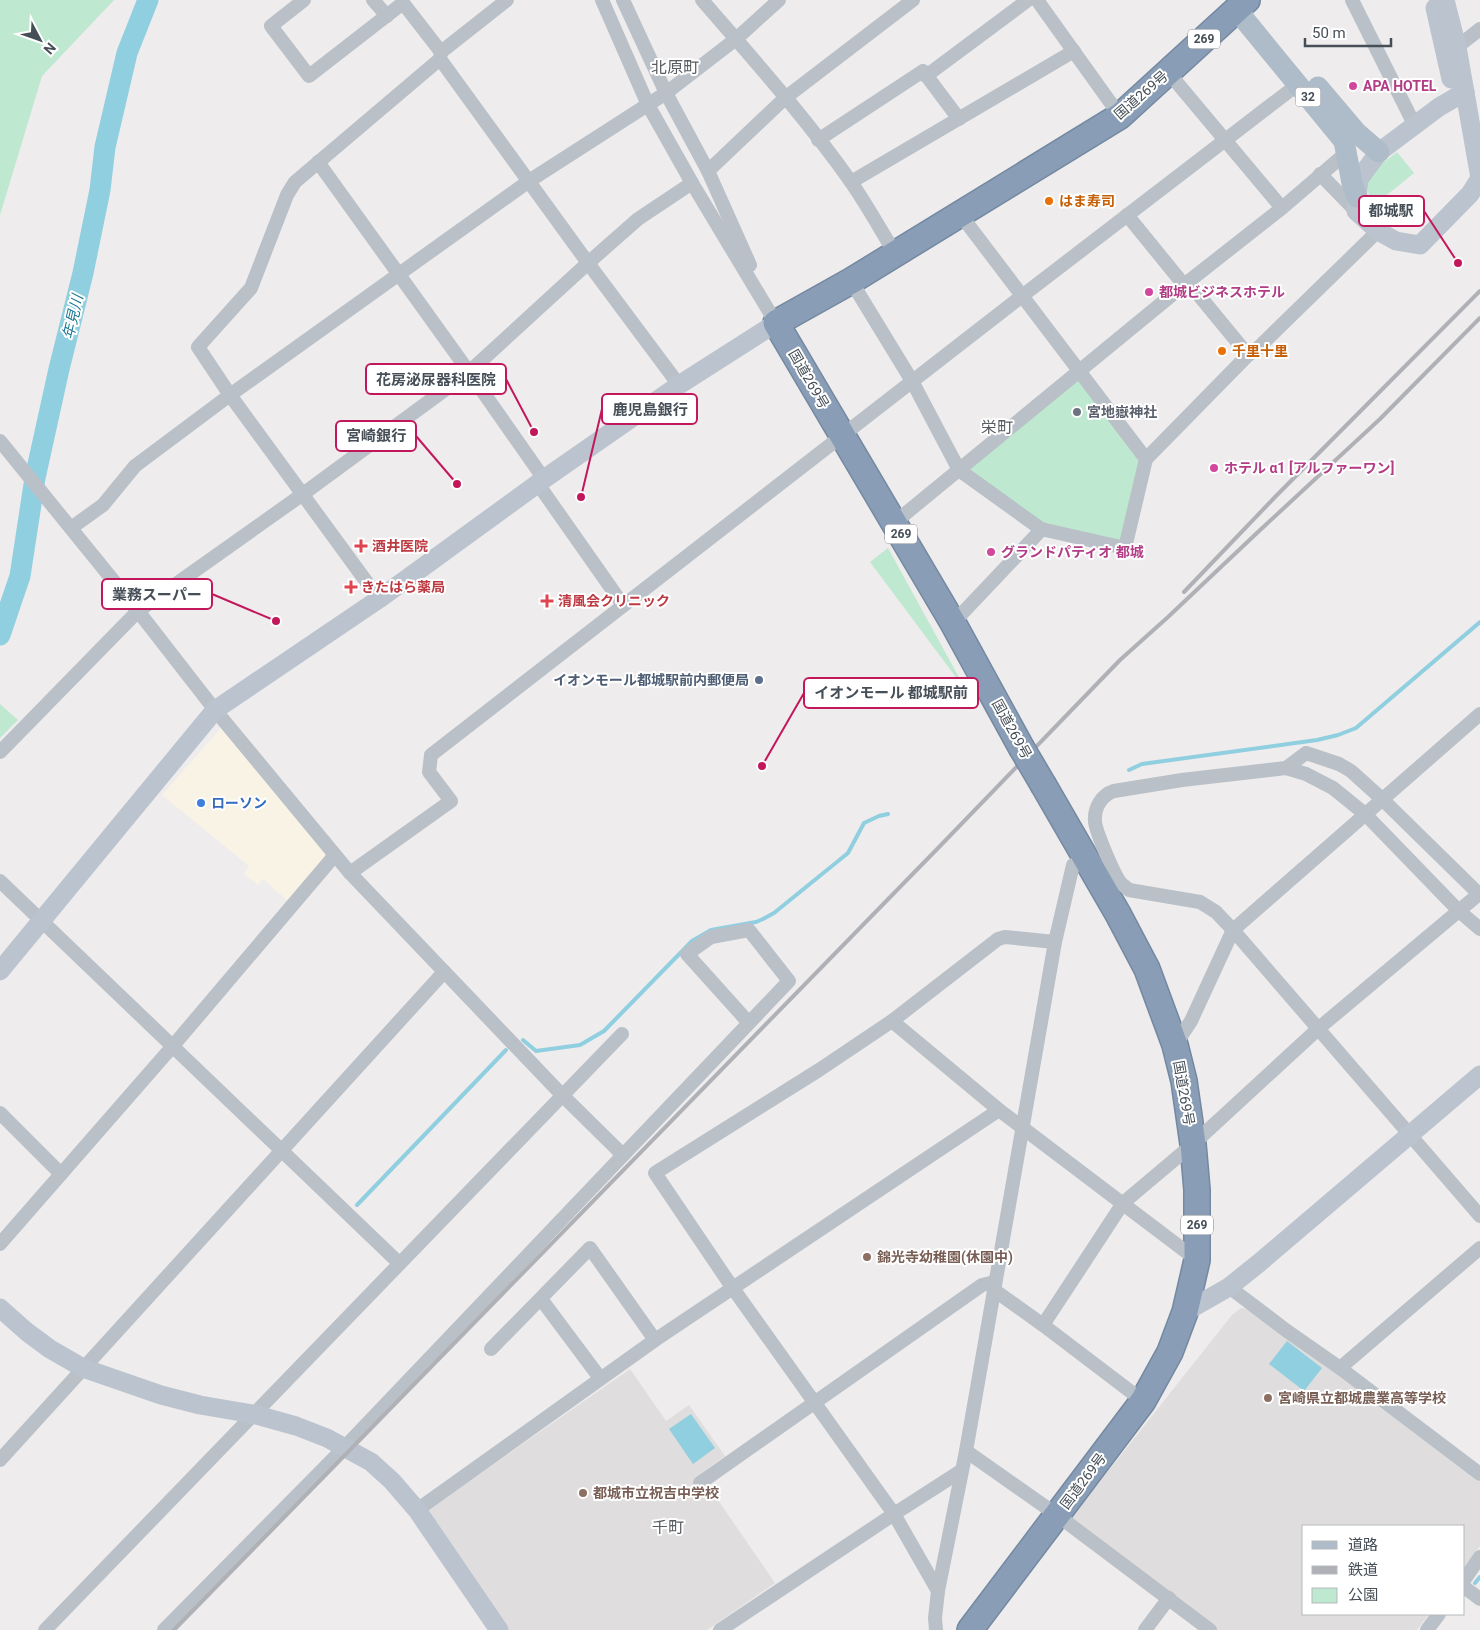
<svg xmlns="http://www.w3.org/2000/svg" width="1480" height="1630" font-family="Roboto,'Noto Sans JP',sans-serif">
<rect width="100%" height="100%" fill="#eeecec"/>
<path fill="#f9f3e6" d="M 221,728 L 324,851 L 326,857 L 288,901 L 263,879 L 258,885 L 244,874 L 249,866 L 162,795 Z"/>
<g fill="#dfdddd">
<path d="M 1241,1308 L 1252,1309 L 1480,1482 L 1480,1546 L 1464,1568 L 1464,1526 L 1304,1526 L 1304,1614 L 1429,1614 L 1417,1630 L 1217,1630 L 1071,1518 L 1232,1315 Z"/>
<path d="M 630,1369 L 666,1421 L 689,1405 L 725,1456 L 700,1474 L 775,1583 L 707,1630 L 507,1630 L 425,1512 Z"/>
</g>
<g fill="#bee8cf">
<path d="M 0,0 L 114,0 L 42,76 L 0,215 Z"/>
<path d="M 1397,152 L 1414,173 L 1372,207 C 1361,173 1373,171 1397,152 Z"/>
<path d="M 1079,371 L 1146,459 L 1125,548 L 1041,529 L 959,470 Z"/>
<path d="M 888,548 L 967,692 L 870,562 Z"/>
<path d="M 0,704 L 18,720 L 0,738 Z"/>
</g>
<g fill="#90cfe0">
<path d="M 1287,1341 L 1322,1368 L 1304,1391 L 1269,1364 Z"/>
<path d="M 691,1414 L 715,1448 L 693,1464 L 669,1429 Z"/>
</g>
<g fill="none" stroke-linecap="round" stroke-linejoin="round">
<g stroke="#90cfe0" stroke-width="4">
<path d="M 1129,770 L 1142,764 L 1317,740 L 1338,735 L 1356,728 L 1480,622"/>
<path d="M 523,1040 L 536,1051 L 580,1045 L 604,1031 L 692,941 L 711,930 L 756,922 L 763,919 L 774,913 L 848,853 L 864,823 L 879,816 L 888,814"/>
<path d="M 357,1205 L 506,1050"/>
<path d="M 1475,1583 L 1480,1577"/>
</g>
<path stroke="#90cfe0" stroke-width="21" d="M 0,635 L 20,576 L 35,478 L 59,369 L 83,273 L 100,190 L 105,147 L 127,53 L 148,0"/>
<g stroke="#7489a1" stroke-width="28">
<g id="highway">
<path d="M 1021,747 L 953,623 L 776,323 L 851,281 L 1120,116 L 1247,0"/>
<path d="M 970,1630 L 1143,1401 L 1170,1352 L 1185,1312 L 1197,1260 L 1197,1190 L 1193,1144 L 1184,1081 L 1175,1045 L 1147,969 L 1118,914 L 1044,786"/>
</g>
</g>
<g stroke="#b9c0c7" stroke-width="14">
<path d="M 304,0 L 271,26 L 309,76 L 403,3 L 441,52"/>
<path d="M 373,0 L 387,16"/>
<path d="M 602,0 L 648,105 L 692,183 L 776,323"/>
<path d="M 623,0 L 666,93 L 708,171 L 750,265"/>
<path d="M 702,0 C 753,59 806,118 851,182 C 867,205 880,229 895,253"/>
<path d="M 1037,0 L 1120,116"/>
<path d="M 1352,0 L 1415,126"/>
<path d="M 1457,47 L 1480,29"/>
<path d="M 440,59 L 588,263 L 679,385"/>
<path d="M 1168,72 L 1282,208"/>
<path d="M 926,76 L 1028,0"/>
<path d="M 818,140 L 923,71 L 959,119"/>
<path d="M 318,162 L 469,372 L 544,479"/>
<path d="M 708,171 L 785,98 L 913,0"/>
<path d="M 1320,174 L 1356,211"/>
<path d="M 851,182 L 1074,51"/>
<path d="M 960,214 L 1146,459"/>
<path d="M 1127,215 L 1184,285"/>
<path d="M 851,281 L 912,381 L 959,470 L 1041,529 L 1125,548 L 1146,459 L 1248,355 L 1256,350 L 1378,231"/>
<path d="M 1188,282 L 1248,355"/>
<path d="M 0,441 L 138,611 L 215,710 L 350,873 L 562,1095 L 623,1155"/>
<path d="M 538,484 L 623,605"/>
<path d="M 894,523 L 1184,285 L 1282,208 L 1346,153"/>
<path d="M 71,528 L 103,505 L 135,466 L 230,395 L 529,181 L 666,93 L 736,39 L 779,0"/>
<path d="M 379,599 L 230,395 L 198,347 L 251,288 L 287,195 L 295,182 L 440,59 L 441,52 L 507,0"/>
<path d="M 953,623 L 1042,529"/>
<path d="M 0,752 L 138,611 L 303,494 L 469,372 L 588,263 L 638,219 L 692,183"/>
<path d="M 1286,768 L 1306,774 L 1333,788 L 1365,814 L 1459,911 L 1480,929"/>
<path d="M 350,873 L 451,801 L 429,772 L 431,755 L 1022,296 L 1297,85"/>
<path d="M 0,881 L 399,1263"/>
<path d="M 1480,895 L 1382,799 L 1351,771 L 1339,764 L 1306,753 L 1286,768 L 1182,780 L 1114,791 C 1102,795 1094,807 1095,821 C 1095,830 1114,874 1120,882 C 1122,885 1126,887 1129,890 L 1200,902 L 1216,912 L 1233,930 L 1480,1216"/>
<path d="M 892,1021 L 999,1110 L 1197,1260"/>
<path d="M 1175,1045 L 1191,1021 L 1233,930 L 1480,714"/>
<path d="M 0,1113 L 61,1174"/>
<path d="M 0,1244 L 172,1047 L 335,855"/>
<path d="M 1229,1287 L 1287,1331 L 1340,1368 L 1480,1474"/>
<path d="M 994,1290 L 1043,1325 L 1143,1401"/>
<path d="M 541,1299 L 600,1378"/>
<path d="M 1043,1325 L 1123,1203 L 1193,1144 L 1319,1028 L 1480,893"/>
<path d="M 491,1349 L 590,1248 L 655,1340"/>
<path d="M 1340,1368 L 1480,1248"/>
<path d="M 966,1451 L 1057,1515 L 1210,1630"/>
<path d="M 0,1460 L 444,972"/>
<path d="M 700,1483 L 982,1285 L 995,1282"/>
<path d="M 417,1510 L 655,1340 L 999,1110"/>
<path d="M 1464,1580 L 1480,1557"/>
<path d="M 1464,1587 L 1480,1599"/>
<path d="M 938,1591 L 894,1514 L 732,1287 L 655,1173 L 819,1070 L 892,1021 L 998,939 L 1005,937 L 1055,942"/>
<path d="M 45,1630 L 622,1034"/>
<path d="M 164,1630 L 344,1448 L 789,981 L 749,930 L 711,937 L 687,954 L 749,1023"/>
<path d="M 720,1630 L 894,1514 L 961,1471"/>
<path d="M 936,1630 L 935,1618 L 938,1591 L 966,1451 L 1055,942 L 1073,865"/>
<path d="M 1145,1630 L 1169,1598"/>
<path d="M 1427,1630 L 1439,1614"/>
</g>
<g stroke="#bbc4ce" stroke-width="19">
<path d="M 1445,0 L 1457,47 L 1480,178"/>
<path d="M 1435,8 L 1451,79"/>
<path d="M 1465,92 L 1439,107 L 1379,152 L 1359,179 L 1356,211 L 1378,231 L 1396,241 L 1420,245 L 1470,194 L 1480,178"/>
<path d="M 0,971 L 215,710 L 379,599 L 544,479 L 679,385 L 776,323"/>
<path d="M 0,1308 L 27,1332 L 50,1349 L 83,1368 L 161,1395 L 200,1405 L 253,1414 L 296,1426 L 327,1438 L 371,1462 L 392,1481 L 417,1510 L 499,1630"/>
<path d="M 1185,1312 L 1229,1287 L 1259,1263 L 1480,1075"/>
</g>
<g stroke="#aebbc8" stroke-width="21">
<path d="M 1241,6 L 1244,19 L 1344,141 L 1352,183 L 1357,197"/>
<path d="M 1318,87 L 1357,133 L 1379,152"/>
</g>
<use href="#highway" stroke="#899eb6" stroke-width="25"/>
<g stroke="#afb1b6" stroke-width="4">
<path d="M 1184,592 L 1276,496 L 1480,291"/>
<path d="M 174,1630 L 942,844 L 1120,660 L 1168,617 L 1258,532 L 1380,419 L 1480,318"/>
</g>
<g stroke="#7489a1" stroke-width="28" stroke-linecap="butt">
<path id="highway-bridge" d="M 1021,747 L 1044,786"/>
</g>
<use href="#highway-bridge" stroke="#899eb6" stroke-width="25"/>
</g>
<g fill="#d1479c" stroke="#fff" stroke-width="2">
<circle cx="1353" cy="86" r="5"/>
<circle cx="1149" cy="292" r="5"/>
<circle cx="1214" cy="468" r="5"/>
<circle cx="991" cy="552" r="5"/>
</g>
<g fill="#e8710a" stroke="#fff" stroke-width="2">
<circle cx="1049" cy="201" r="5"/>
<circle cx="1222" cy="351" r="5"/>
</g>
<circle fill="#6b7280" stroke="#fff" stroke-width="2" cx="1077" cy="412" r="5"/>
<g fill="#e0444e" stroke="#fff" stroke-width="2">
<path d="M358.5 538.5h5v5h5v5h-5v5h-5v-5h-5v-5h5z"/>
<path d="M348.5 579.5h5v5h5v5h-5v5h-5v-5h-5v-5h5z"/>
<path d="M544.5 593.5h5v5h5v5h-5v5h-5v-5h-5v-5h5z"/>
</g>
<circle fill="#5c6f8a" stroke="#fff" stroke-width="2" cx="759" cy="680" r="5"/>
<circle fill="#3f7fe0" stroke="#fff" stroke-width="2" cx="201" cy="803" r="5"/>
<g fill="#8d6e63" stroke="#fff" stroke-width="2">
<circle cx="867" cy="1257" r="5"/>
<circle cx="1268" cy="1398" r="5"/>
<circle cx="583" cy="1493" r="5"/>
</g>
<g text-anchor="middle" dominant-baseline="central" stroke-width="4" stroke-linejoin="round" paint-order="stroke">
<g fill="#fff" stroke="#7e8489" stroke-width="1">
<rect x="1188" y="29.5" width="32" height="19" rx="4"/>
<rect x="1295.5" y="87.5" width="25" height="19" rx="4"/>
<rect x="885" y="524.5" width="32" height="19" rx="4"/>
<rect x="1181" y="1215.5" width="32" height="19" rx="4"/>
</g>
<g font-size="12" font-weight="bold" fill="#464f57">
<text x="1204" y="39">269</text>
<text x="1308" y="97">32</text>
<text x="901" y="534">269</text>
<text x="1197" y="1225">269</text>
</g>
<g font-size="14" font-weight="bold" fill="#b23c85" stroke="#fff" text-anchor="start">
<text x="1363" y="86">APA HOTEL</text>
<text x="1159" y="292">都城ビジネスホテル</text>
<text x="1224" y="468">ホテル α1 [アルファーワン]</text>
<text x="1001" y="552">グランドパティオ 都城</text>
</g>
<g font-size="14" fill="#464f57" stroke="#fff">
<text transform="translate(1141 95) rotate(-41)">国道269号</text>
<text transform="translate(809 379) rotate(60)">国道269号</text>
<text transform="translate(1012 729) rotate(61)">国道269号</text>
<text transform="translate(1184 1093) rotate(80)">国道269号</text>
<text transform="translate(1083 1481) rotate(-53)">国道269号</text>
</g>
<g font-size="14" font-weight="bold" fill="#c56008" stroke="#fff" text-anchor="start">
<text x="1059" y="201">はま寿司</text>
<text x="1232" y="351">千里十里</text>
</g>
<g font-size="14" font-weight="bold" fill="#5b616d" stroke="#fff" text-anchor="start">
<text x="1087" y="412">宮地嶽神社</text>
</g>
<g font-size="14" font-weight="bold" fill="#be3a42" stroke="#fff" text-anchor="start">
<text x="372" y="546">酒井医院</text>
<text x="361" y="587">きたはら薬局</text>
<text x="558" y="601">清風会クリニック</text>
</g>
<g font-size="14" font-weight="bold" fill="#4e5e75" stroke="#fff" text-anchor="end">
<text x="749" y="680">イオンモール都城駅前内郵便局</text>
</g>
<g font-size="14" font-weight="bold" fill="#366cbe" stroke="#fff" text-anchor="start">
<text x="211" y="803">ローソン</text>
</g>
<g font-size="14" font-weight="bold" fill="#785e54" stroke="#fff" text-anchor="start">
<text x="877" y="1257">錦光寺幼稚園(休園中)</text>
<text x="1278" y="1398">宮崎県立都城農業高等学校</text>
<text x="593" y="1493">都城市立祝吉中学校</text>
</g>
<g font-size="15" font-style="italic" fill="#1c7a94" stroke="#fff">
<text transform="translate(73 317) rotate(-77)">年見川</text>
</g>
<g font-size="16" fill="#595c60" stroke="#fff">
<text x="675" y="67">北原町</text>
<text x="997" y="427">栄町</text>
<text x="668" y="1527">千町</text>
</g>
</g>
<path fill="none" stroke="#c2185b" stroke-width="2" d="M1458 263L1424 211M534 432L506 379M581 497L602 409M457 484L416 436M276 621L212 594M762 766L804 693"/>
<g fill="#c2185b" stroke="#fff" stroke-width="2">
<circle cx="1458" cy="263" r="5"/>
<circle cx="534" cy="432" r="5"/>
<circle cx="581" cy="497" r="5"/>
<circle cx="457" cy="484" r="5"/>
<circle cx="276" cy="621" r="5"/>
<circle cx="762" cy="766" r="5"/>
</g>
<g fill="#fff" stroke="#c2185b" stroke-width="2">
<rect x="1359" y="196" width="65" height="30" rx="5"/>
<rect x="366" y="364" width="140" height="30" rx="5"/>
<rect x="602" y="394" width="95" height="30" rx="5"/>
<rect x="336" y="421" width="80" height="30" rx="5"/>
<rect x="102" y="579" width="110" height="30" rx="5"/>
<rect x="804" y="678" width="174" height="30" rx="5"/>
</g>
<g font-size="15" text-anchor="middle" font-weight="bold" fill="#464f57">
<text x="1391" y="216">都城駅</text>
<text x="436" y="385">花房泌尿器科医院</text>
<text x="650" y="415">鹿児島銀行</text>
<text x="376" y="441">宮崎銀行</text>
<text x="157" y="600">業務スーパー</text>
<text x="891" y="698">イオンモール 都城駅前</text>
</g>
<rect x="1302" y="1525" width="162" height="90" fill="#ffffff" stroke="#b5b9bc"/>
<rect x="1312" y="1541" width="25" height="8" fill="#aebbc8" stroke="#b5b9bc"/>
<text x="1348" y="1550" font-size="15" fill="#464f57">道路</text>
<rect x="1312" y="1566" width="25" height="8" fill="#afb1b6" stroke="#b5b9bc"/>
<text x="1348" y="1575" font-size="15" fill="#464f57">鉄道</text>
<rect x="1312" y="1588" width="25" height="15" fill="#bee8cf" stroke="#b5b9bc"/>
<text x="1348" y="1600" font-size="15" fill="#464f57">公園</text>
<g transform="translate(40 40) rotate(131)" stroke="#ffffff" stroke-width="4" paint-order="stroke">
<path d="M0-4L9 19L0 12L-9 19Z" fill="#464f57"/>
<text y="-8" font-size="14" font-weight="bold" text-anchor="middle" fill="#464f57">N</text>
</g>
<path d="M1305 38v8h86v-8" fill="none" stroke="#464f57" stroke-width="2.5"/>
<text x="1312" y="38" font-size="15" fill="#464f57" stroke="#ffffff" stroke-width="4" paint-order="stroke">50 m</text>
</svg>
